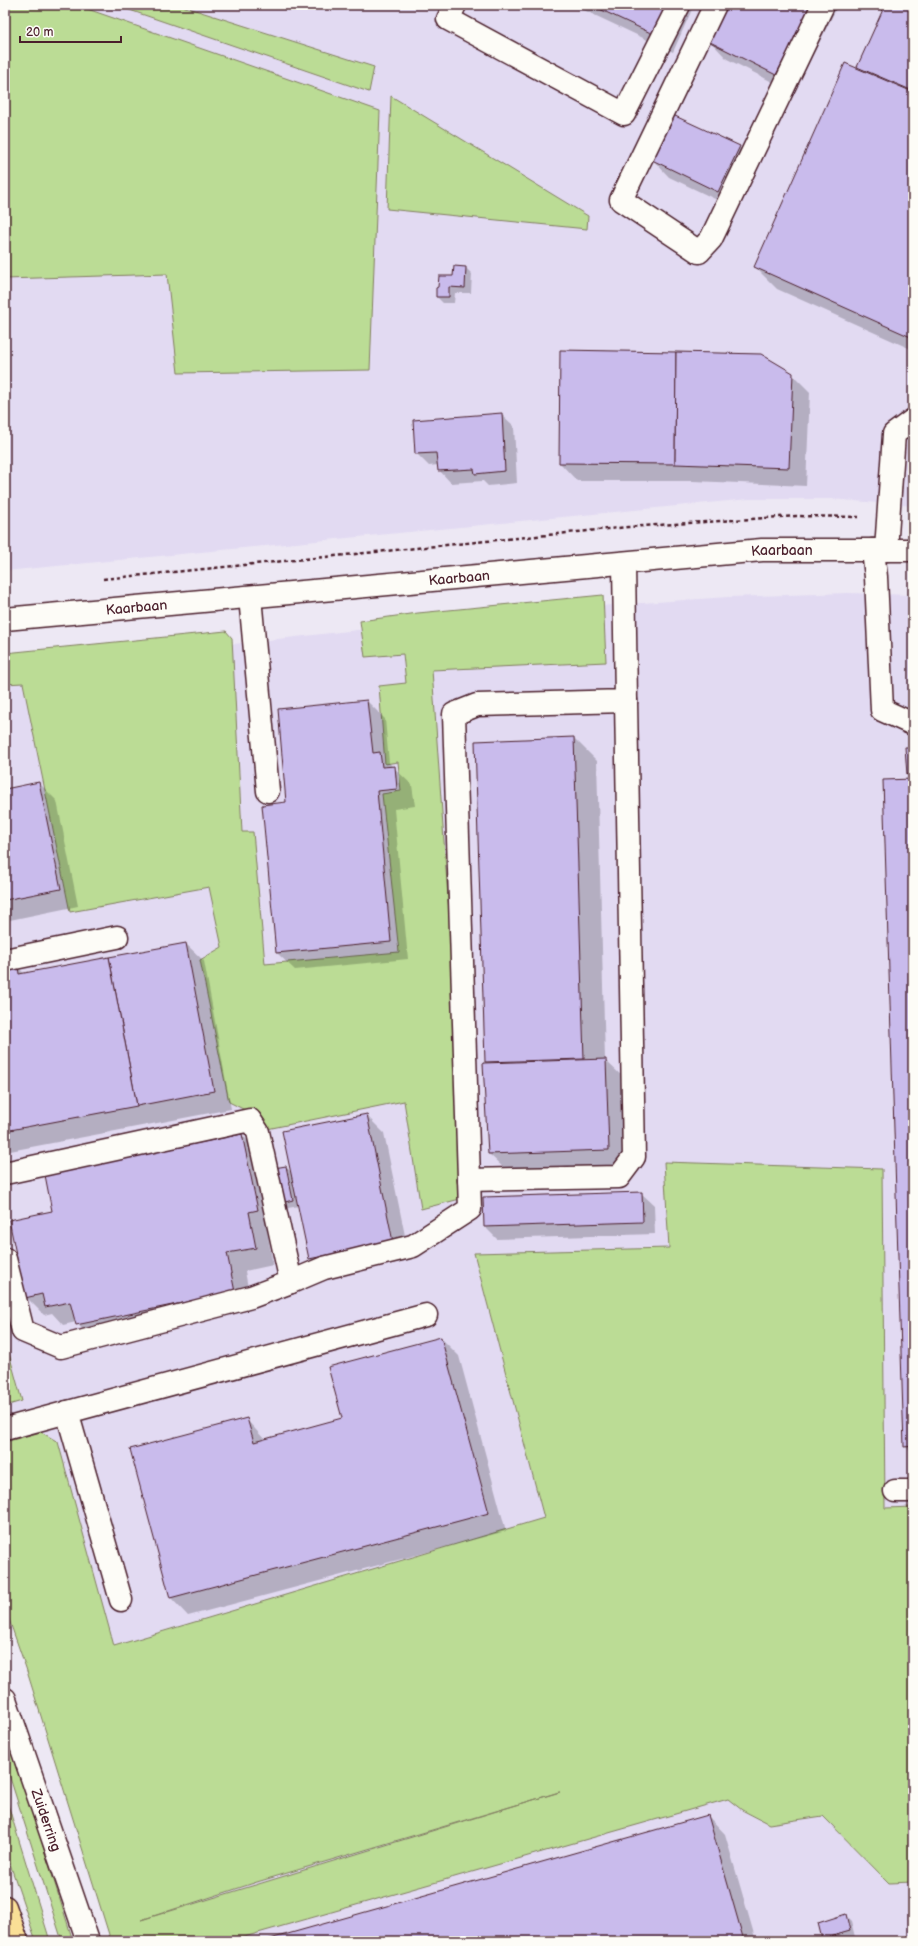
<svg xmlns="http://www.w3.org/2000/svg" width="918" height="1946" font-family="'Balsamiq Sans',sans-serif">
<rect width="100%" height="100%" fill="#ede8f4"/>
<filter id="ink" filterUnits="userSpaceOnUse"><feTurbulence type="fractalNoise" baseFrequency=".025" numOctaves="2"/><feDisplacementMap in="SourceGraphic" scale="8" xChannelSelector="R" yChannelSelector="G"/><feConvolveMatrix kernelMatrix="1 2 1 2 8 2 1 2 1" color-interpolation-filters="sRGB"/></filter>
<g filter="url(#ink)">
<g fill="#e2daf2">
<path d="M 5,5 L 115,5 L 368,92 L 373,67 L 179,5 L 913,5 L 913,506 L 831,499 L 749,499 L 5,571 Z"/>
<path d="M 848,593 L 913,595 L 913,1507 L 885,1508 L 882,1169 L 664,1162 L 669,1248 L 474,1254 L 544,1518 L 142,1638 L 49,1662 L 5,1535 L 5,667 L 225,645 L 527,611 L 728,597 Z"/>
<path d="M 678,1756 L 742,1810 L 769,1824 L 823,1816 L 889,1883 L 913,1882 L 913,1941 L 153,1941 L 146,1918 L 257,1882 Z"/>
</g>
<g fill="#bbdc95" stroke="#827e60" fill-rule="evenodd">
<path d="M 5,5 L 76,5 L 380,111 L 370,370 L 178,373 L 167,274 L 5,279 Z"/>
<path d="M 115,5 L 179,5 L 374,67 L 369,92 Z"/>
<path d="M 391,96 L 588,216 L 587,229 L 387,209 Z"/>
<path d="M 603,595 L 606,662 L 432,670 L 456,1012 L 460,1199 L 421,1209 L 404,1101 L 267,1129 L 245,1110 L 229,1102 L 200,960 L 222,947 L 209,887 L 70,912 L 23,683 L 5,684 L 5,653 L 226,631 L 232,638 L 242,832 L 253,832 L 265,964 L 399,952 L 382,794 L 401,791 L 398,762 L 385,764 L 379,686 L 406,683 L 403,654 L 365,657 L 360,621 L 418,613 Z"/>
<path d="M 664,1162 L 882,1169 L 885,1508 L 913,1507 L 913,1882 L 889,1883 L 823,1816 L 769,1824 L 742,1810 L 728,1799 L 230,1941 L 111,1941 L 26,1668 L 5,1608 L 5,1442 L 41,1432 L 58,1442 L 114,1646 L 544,1518 L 474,1253 L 669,1248 ZM 560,1792 L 559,1792 L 141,1920 L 257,1882 Z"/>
<path d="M 5,1339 L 22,1401 L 5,1406 Z"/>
<path d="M 5,1725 L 7,1732 L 73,1941 L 62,1941 L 5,1762 Z"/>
<path d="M 5,1795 L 50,1941 L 36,1941 L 5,1849 Z"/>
</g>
<g fill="#0003">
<path d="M 573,5 L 694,5 L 673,52 Z"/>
<path d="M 727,5 L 838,5 L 794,93 L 727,59 L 710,41 Z"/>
<path d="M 886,5 L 913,5 L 913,350 L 777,289 L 755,267 L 864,72 L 859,67 Z"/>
<path d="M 739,147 L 757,165 L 736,209 L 669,177 L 652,159 Z"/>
<path d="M 466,268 L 472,274 L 471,293 L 455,293 L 454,303 L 443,303 L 437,297 L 454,277 Z"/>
<path d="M 792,374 L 810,392 L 806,486 L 693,481 L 577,481 L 560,463 Z"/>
<path d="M 501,414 L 514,426 L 517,483 L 488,486 L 483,481 L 451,483 L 439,470 L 438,465 L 429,466 L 416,453 Z"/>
<path d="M 367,701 L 385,719 L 389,763 L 412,785 L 415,806 L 394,809 L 408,959 L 295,970 L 277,953 L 288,803 Z"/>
<path d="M 574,738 L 597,761 L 605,1060 L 624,1078 L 627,1168 L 507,1171 L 489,1154 L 488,1064 L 486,1062 L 476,742 Z"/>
<path d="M 913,748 L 913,779 L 908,774 Z"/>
<path d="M 913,780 L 913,1454 L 905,1446 Z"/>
<path d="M 39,783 L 57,801 L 78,906 L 5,921 L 5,790 Z"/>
<path d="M 186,944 L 204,961 L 231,1109 L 5,1152 L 5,969 L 17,967 L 25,974 Z"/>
<path d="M 366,1115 L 384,1133 L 410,1260 L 328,1277 L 310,1259 L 299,1206 L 288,1208 L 282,1202 L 286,1167 L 292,1173 Z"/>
<path d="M 242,1135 L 260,1153 L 275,1228 L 267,1230 L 273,1265 L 245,1271 L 252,1310 L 94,1343 L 76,1322 L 63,1325 L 52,1313 L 44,1315 L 26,1297 L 53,1212 Z"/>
<path d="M 641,1193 L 654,1205 L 655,1234 L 497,1239 L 485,1227 Z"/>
<path d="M 441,1338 L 459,1356 L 506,1531 L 188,1616 L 171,1598 L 246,1419 L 265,1440 L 343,1419 Z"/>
<path d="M 708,1816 L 725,1834 L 756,1941 L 267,1941 Z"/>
<path d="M 845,1915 L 851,1921 L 855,1937 L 841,1941 L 826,1941 L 823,1938 Z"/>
</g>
<g fill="#c9bbec" stroke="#4a1f2b">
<path d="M 591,5 L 669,5 L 655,35 Z"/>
<path d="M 726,5 L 812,5 L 776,75 L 708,41 Z"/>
<path d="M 885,5 L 913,5 L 913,91 L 857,67 Z"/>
<path d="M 845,63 L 913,92 L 913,338 L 754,267 Z"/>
<path d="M 673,115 L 740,146 L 718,192 L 650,159 Z"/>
<path d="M 454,266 L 466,267 L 465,288 L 449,287 L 449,297 L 436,297 L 436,288 L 438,287 L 439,276 L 453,276 Z"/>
<path d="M 560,350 L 676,352 L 675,464 L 559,463 Z"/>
<path d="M 676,352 L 761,354 L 793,373 L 789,468 L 675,464 Z"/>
<path d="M 502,413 L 505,471 L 475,474 L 474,469 L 438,471 L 436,453 L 415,454 L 413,420 Z"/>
<path d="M 367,700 L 373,753 L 380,752 L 382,767 L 395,766 L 397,789 L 377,791 L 391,942 L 276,953 L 262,805 L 286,802 L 278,709 Z"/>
<path d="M 574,737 L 584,1059 L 485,1062 L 475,741 Z"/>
<path d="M 905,747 L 913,747 L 913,774 L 907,775 Z"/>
<path d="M 913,779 L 913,1446 L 904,1447 L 883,780 Z"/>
<path d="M 39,782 L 61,889 L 5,900 L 5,789 Z"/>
<path d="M 186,943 L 214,1091 L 137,1106 L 109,957 Z"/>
<path d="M 109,957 L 137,1106 L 5,1131 L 5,968 L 18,966 L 19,974 Z"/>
<path d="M 606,1059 L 609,1150 L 488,1154 L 483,1063 Z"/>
<path d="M 367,1114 L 393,1242 L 309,1259 L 282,1131 Z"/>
<path d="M 242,1134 L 258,1210 L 249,1212 L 256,1248 L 227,1253 L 235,1292 L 76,1325 L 70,1302 L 45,1307 L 42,1294 L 25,1298 L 9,1220 L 52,1211 L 45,1175 Z"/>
<path d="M 286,1166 L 293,1200 L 281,1203 L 274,1168 Z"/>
<path d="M 642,1192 L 643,1222 L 484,1227 L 483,1197 Z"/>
<path d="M 441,1337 L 489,1513 L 170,1598 L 130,1449 L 247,1418 L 254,1442 L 342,1418 L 328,1367 Z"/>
<path d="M 708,1815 L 744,1941 L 263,1941 Z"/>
<path d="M 846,1914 L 850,1931 L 822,1939 L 818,1923 Z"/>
</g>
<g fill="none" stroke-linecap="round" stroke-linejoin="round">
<g stroke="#4a1f2b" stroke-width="25">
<g id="minor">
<path d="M 455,5 L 448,19 L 624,114 L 679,5"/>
<path d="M 715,5 L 621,200 L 699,252 L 711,239 L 823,5"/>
<path d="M 873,550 L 876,577 L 882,710 L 913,724"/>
<path d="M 886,550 L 894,434 L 913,420"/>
<path d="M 250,597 L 268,791"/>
<path id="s1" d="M 5,619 L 762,550 L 913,550"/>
<path d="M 5,960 L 117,937"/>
<path d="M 5,1173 L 250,1120 L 258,1132 L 291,1282 L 251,1297 L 61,1347 L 23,1331 L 5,1259"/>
<path d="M 469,1180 L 619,1177 L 634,1157 L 626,701"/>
<path d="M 291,1282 L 324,1268 L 413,1246 L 470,1209 L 454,714 L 477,705 L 626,701 L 624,563"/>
<path d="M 67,1412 L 121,1600"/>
<path d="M 5,1429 L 426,1315"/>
<path d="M 895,1491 L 913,1491"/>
<path id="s2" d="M 5,1699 L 88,1941"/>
</g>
</g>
<g stroke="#4a1f2b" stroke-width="25">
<path id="major" d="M 5,1907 L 17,1941"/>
</g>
<path stroke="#4a1f2b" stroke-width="2.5" stroke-dasharray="4 3" stroke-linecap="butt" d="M 103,579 L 628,527 L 796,516 L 859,517"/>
<use href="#minor" stroke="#fdfcf7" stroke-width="22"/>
<use href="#major" stroke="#fadf96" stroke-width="22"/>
</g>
</g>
<g text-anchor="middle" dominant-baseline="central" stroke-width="4" stroke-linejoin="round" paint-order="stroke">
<g font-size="14" fill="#4a1f2b" stroke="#fdfcf7">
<text stroke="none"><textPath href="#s1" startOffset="780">Kaarbaan</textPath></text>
<text stroke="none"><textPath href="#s1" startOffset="456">Kaarbaan</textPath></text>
<text stroke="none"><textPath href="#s1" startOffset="132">Kaarbaan</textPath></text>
<text stroke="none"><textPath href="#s2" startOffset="128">Zuiderring</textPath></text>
</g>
</g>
<rect width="918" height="1946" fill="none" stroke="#fdfcf7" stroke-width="20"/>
<rect x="10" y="10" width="898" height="1926" fill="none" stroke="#4a1f2b" stroke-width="1.5" filter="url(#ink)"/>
<path d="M20 36v6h101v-6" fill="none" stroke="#4a1f2b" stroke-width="2"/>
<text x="26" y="36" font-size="12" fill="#4a1f2b" stroke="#fdfcf7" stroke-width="3" paint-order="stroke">20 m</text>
</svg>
